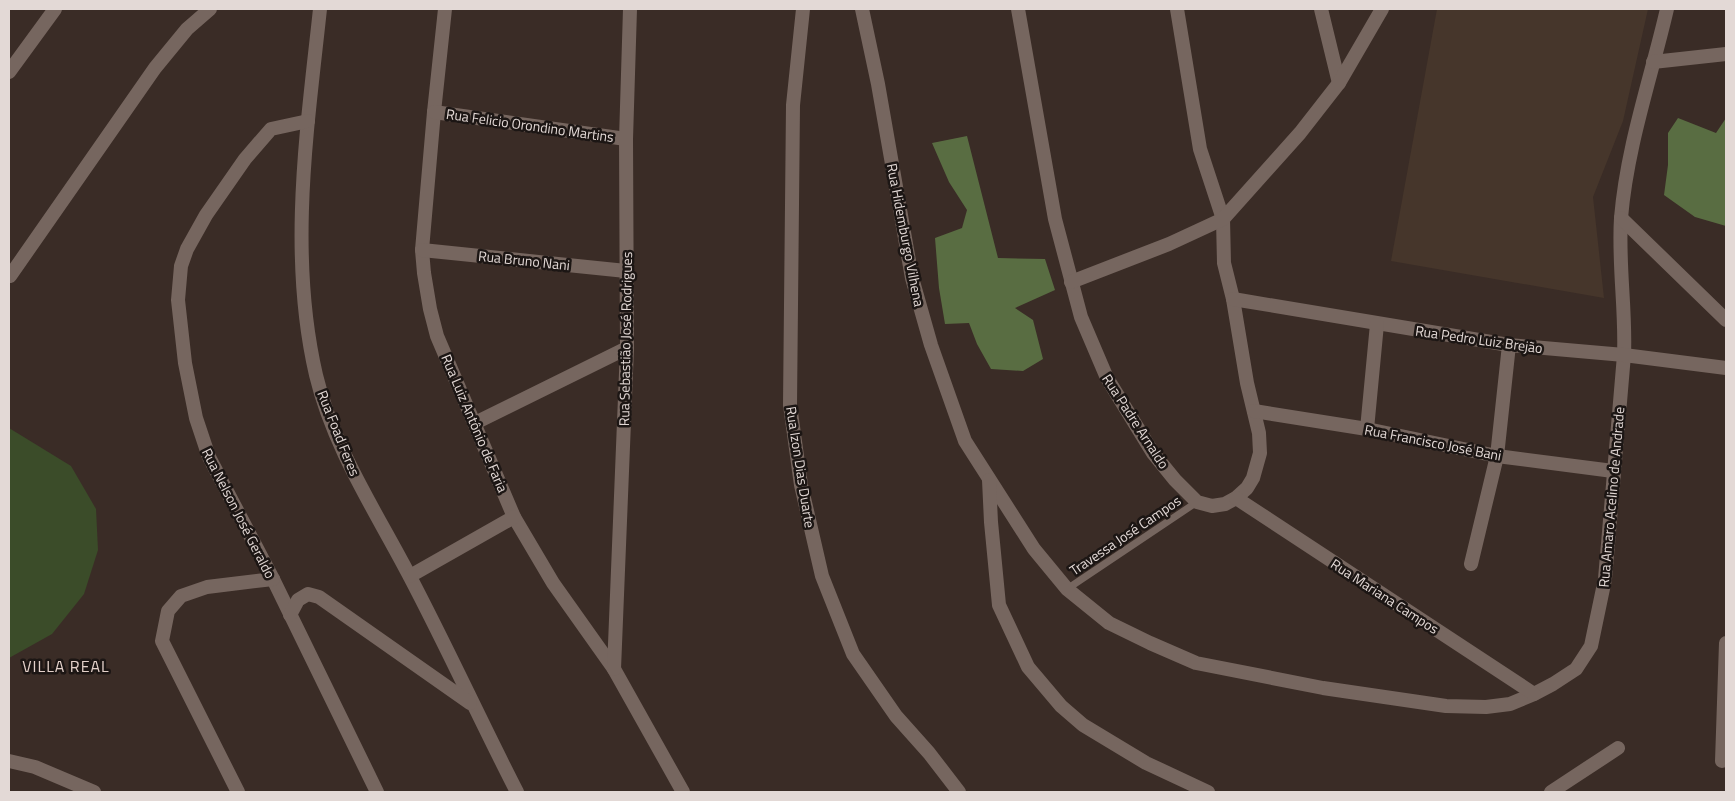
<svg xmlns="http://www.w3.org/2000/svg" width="1735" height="801" font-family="'Titillium Web',sans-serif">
<rect width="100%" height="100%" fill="#3a2c26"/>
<path fill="#46362b" d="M 1437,9 L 1648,9 L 1623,121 L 1593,197 L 1604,298 L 1391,261 Z"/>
<path fill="#3b4c29" d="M 9,428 L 71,466 L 96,509 L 98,550 L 84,594 L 52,634 L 9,658 Z"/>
<g fill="#596d42">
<path d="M 1678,118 L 1716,133 L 1726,118 L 1726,226 L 1695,217 L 1664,195 L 1668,165 L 1668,133 Z"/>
<path d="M 967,136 L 998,258 L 1045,259 L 1055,290 L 1015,308 L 1033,320 L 1043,359 L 1023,371 L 991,369 L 977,344 L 969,323 L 945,324 L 939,288 L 935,238 L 962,228 L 967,210 L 949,182 L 932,143 Z"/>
</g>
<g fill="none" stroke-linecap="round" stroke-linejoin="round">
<path stroke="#76665f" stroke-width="7" d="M 1067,589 L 1197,502"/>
<g stroke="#76665f" stroke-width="14">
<path d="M 320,9 C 307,130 288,254 316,375 C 333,447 375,510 409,575 C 447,647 480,720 517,792"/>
<path d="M 445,9 L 434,112 L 422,250 L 424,273 L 430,309 L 437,336 L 514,517 L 553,583 L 614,669 L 683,792"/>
<path d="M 803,9 L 793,105 L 790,405 L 801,485 L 822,576 L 853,654 L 896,716 L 929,753 L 959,792"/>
<path d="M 862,9 L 878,84 L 912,278 L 931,345 L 965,441 L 1034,549 L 1067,589 L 1109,623 L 1150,643 L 1196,663 L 1323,688 L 1446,706 L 1486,707 L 1510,704 L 1534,694 L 1553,684 L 1576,669 L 1591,646 L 1605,579 L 1624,355 C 1626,310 1618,264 1621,218 C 1627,146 1651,78 1667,9"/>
<path d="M 1018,9 L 1055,219 L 1081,317 L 1107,378 L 1153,453 L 1175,480 L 1197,502 L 1212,506 L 1225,504 L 1236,498 L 1247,488 L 1253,478 L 1260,453 L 1259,433 L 1247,383 L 1233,299 L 1224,263 L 1223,219 L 1200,149 L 1177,9"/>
<path d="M 1321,9 L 1339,83"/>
<path d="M 1653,62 L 1726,54"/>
<path d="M 9,72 L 55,9"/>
<path d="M 434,112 L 626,139"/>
<path d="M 308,121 L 271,129 L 245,159 L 206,215 L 187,249 L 181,266 L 178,300 L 185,363 L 196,418 L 209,457 L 273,579 L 377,792"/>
<path d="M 1621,218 L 1726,320"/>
<path d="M 422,250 L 626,271"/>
<path d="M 10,276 L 155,68 L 187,29 L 210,9"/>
<path d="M 1071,282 L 1169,244 L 1223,219 L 1300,133 L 1339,83 L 1382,9"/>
<path d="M 1233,299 L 1509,345 L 1624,355 L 1726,368"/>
<path d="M 1254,411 L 1367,429 L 1497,456 L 1613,471"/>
<path d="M 475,423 L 627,348"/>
<path d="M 1367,429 L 1377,324"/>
<path d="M 989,480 L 991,522 L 999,605 L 1028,667 L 1061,706 L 1083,725 L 1146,763 L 1208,792"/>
<path d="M 1236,498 L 1534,694"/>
<path d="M 1471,564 L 1497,456 L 1509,345"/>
<path d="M 410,576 L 514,517"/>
<path d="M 290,615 L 298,600 L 308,594 L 319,597 L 470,703"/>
<path d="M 614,669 L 627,348 L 626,139 L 630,9"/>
<path d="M 9,761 L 35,767 L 94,792"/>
<path d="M 1722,761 L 1726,643"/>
<path d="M 238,792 L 162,641 L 168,611 L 181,596 L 207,587 L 273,579"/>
<path d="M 1551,792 L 1618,748"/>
</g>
</g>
<g text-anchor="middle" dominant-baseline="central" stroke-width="5" stroke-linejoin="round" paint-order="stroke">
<g font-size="14" fill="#e3d9d6" stroke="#1c1614">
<text transform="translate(530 125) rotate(8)">Rua Felicio Orondino Martins</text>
<text transform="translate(906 235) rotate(79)">Rua Hidemburgo Vilhena</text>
<text transform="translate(524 260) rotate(6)">Rua Bruno Nani</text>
<text transform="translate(625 339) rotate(-89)">Rua Sebastião José Rodrigues</text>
<text transform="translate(1479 339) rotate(8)">Rua Pedro Luiz Brejão</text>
<text transform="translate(1136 421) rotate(57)">Rua Padre Arnaldo</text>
<text transform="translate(475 423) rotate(67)">Rua Luiz Antônio de Faria</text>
<text transform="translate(339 433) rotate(68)">Rua Foad Feres</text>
<text transform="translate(1433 442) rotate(11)">Rua Francisco José Bani</text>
<text transform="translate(801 467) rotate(81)">Rua Izon Dias Duarte</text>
<text transform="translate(1611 497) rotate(-85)">Rua Amaro Acelino de Andrade</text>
<text transform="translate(239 513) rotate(63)">Rua Nelson José Geraldo</text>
<text transform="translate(1125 535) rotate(-34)">Travessa José Campos</text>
<text transform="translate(1385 596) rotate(33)">Rua Mariana Campos</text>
</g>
<g font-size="16" letter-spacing="1" fill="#e4d1ca" stroke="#1c1614">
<text x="66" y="666">VILLA REAL</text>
</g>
</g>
<rect width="1735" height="801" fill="none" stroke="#e3d9d6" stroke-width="20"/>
</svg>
